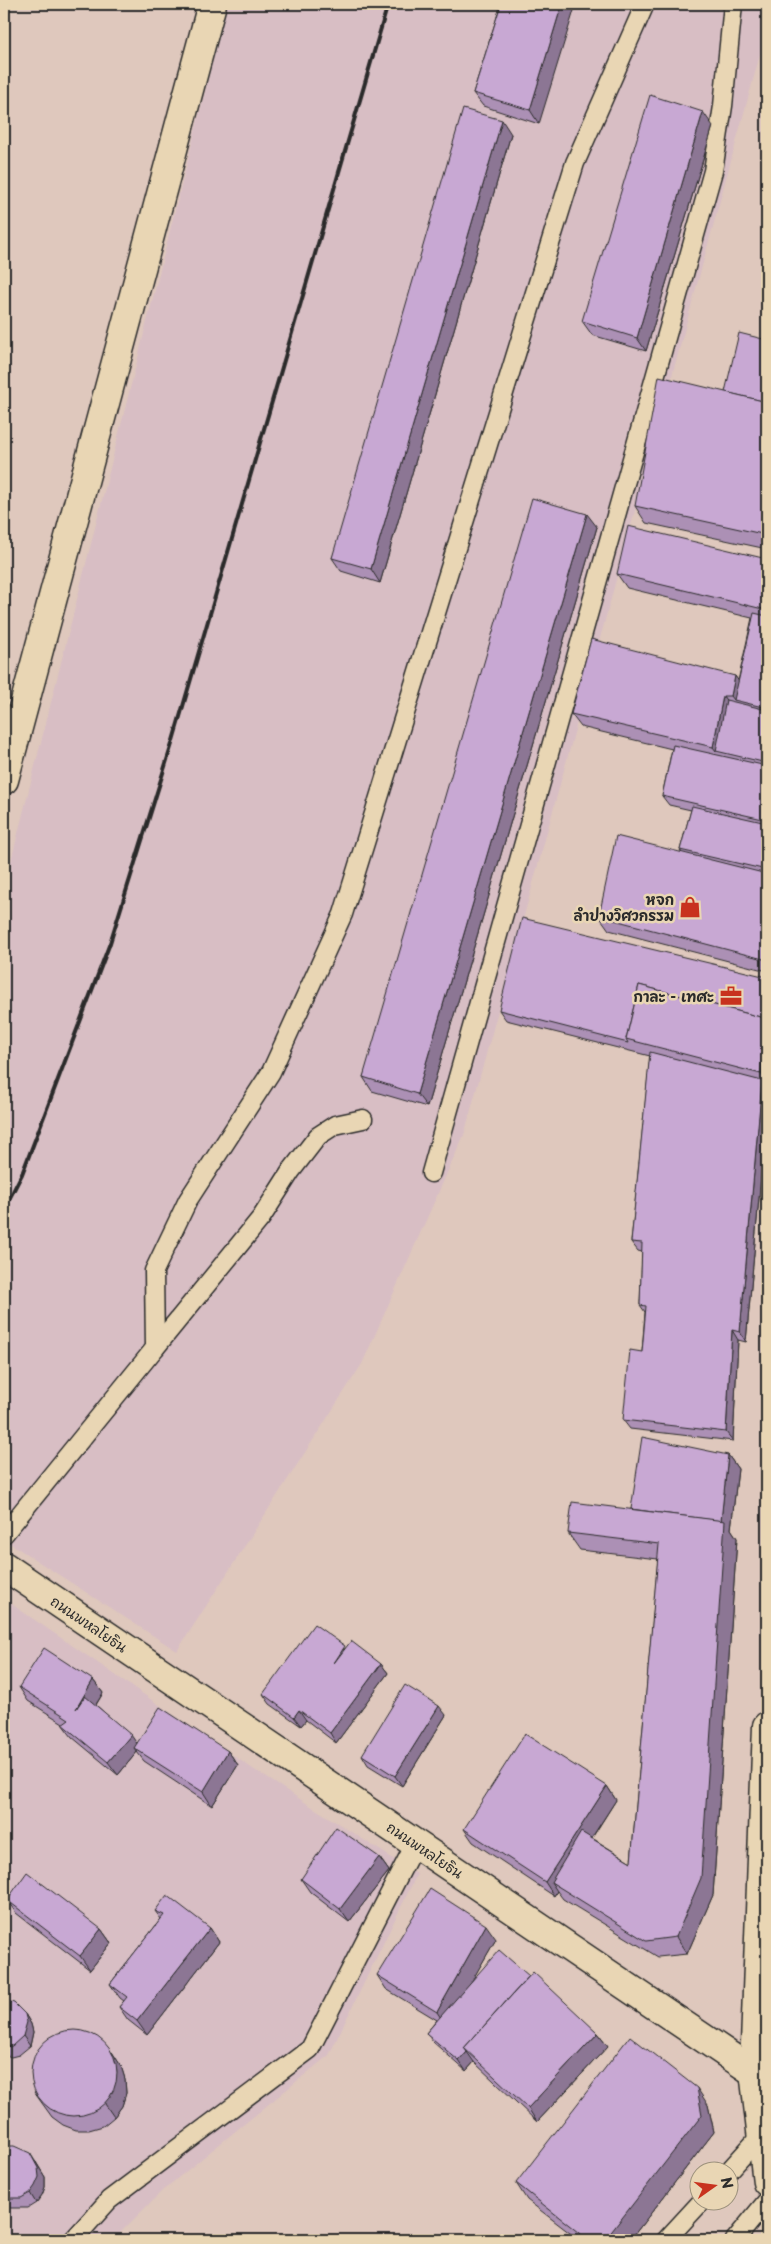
<svg xmlns="http://www.w3.org/2000/svg" width="771" height="2244" font-family="'Playpen Sans','Playpen Sans Thai',sans-serif">
<rect width="100%" height="100%" fill="#dfc8bd"/>
<filter id="ink" filterUnits="userSpaceOnUse"><feTurbulence type="fractalNoise" baseFrequency=".02" numOctaves="2"/><feDisplacementMap in="SourceGraphic" scale="10" xChannelSelector="R" yChannelSelector="G"/><feConvolveMatrix kernelMatrix="1 2 1 2 8 2 1 2 1" color-interpolation-filters="sRGB"/></filter>
<g filter="url(#ink)">
<g fill="#d8bec4">
<path d="M 227,4 L 767,4 L 767,29 L 464,1135 L 362,1364 L 177,1651 L 11,1544 L 4,1550 L 4,889 Z"/>
<path d="M 4,1599 L 253,1769 L 417,1874 L 329,2055 L 162,2191 L 113,2240 L 4,2240 Z"/>
</g>
<g fill="none" stroke-linecap="round" stroke-linejoin="round">
<g stroke="#2b2b2b" stroke-width="21">
<g id="service">
<path d="M 431,1173 L 713,171 L 723,106 L 733,4"/>
<path d="M 155,1348 L 261,1218 L 291,1171 L 318,1136 L 335,1125 L 363,1119"/>
<path d="M 4,1534 L 155,1348 L 154,1271 L 188,1200 L 271,1072 L 343,914 L 575,163 L 645,4"/>
<path d="M 728,2172 L 762,2134"/>
<path d="M 73,2240 L 109,2200 L 310,2049 L 415,1844"/>
<path d="M 666,2240 L 701,2202"/>
<path d="M 735,2240 L 767,2201"/>
</g>
</g>
<g stroke="#2b2b2b" stroke-width="31">
<path id="minor" d="M 4,780 L 212,4"/>
</g>
<g stroke="#2b2b2b" stroke-width="31">
<path id="tertiary" d="M 754,2071 L 767,1726"/>
</g>
<g stroke="#2b2b2b" stroke-width="31">
<g id="secondary">
<path d="M 4,1566 L 767,2081"/>
<path d="M 754,2071 L 767,2182"/>
</g>
</g>
<use href="#service" stroke="#e9d6b4" stroke-width="18"/>
<use href="#minor" stroke="#e9d6b4" stroke-width="28"/>
<use href="#tertiary" stroke="#e9d6b4" stroke-width="28"/>
<use href="#secondary" stroke="#e9d6b4" stroke-width="28"/>
<path stroke="#2b2b2b" stroke-width="4" d="M 4,1209 L 22,1174 L 110,943 L 172,744 L 388,4"/>
</g>
<g fill="#ac90b5" stroke="#2b2b2b">
<path d="M 501,4 L 539,124 L 483,106 L 473,93 Z"/>
<path d="M 713,126 L 646,351 L 592,335 L 582,321 Z"/>
<path d="M 511,134 L 380,583 L 341,571 L 332,558 Z"/>
<path d="M 767,340 L 767,549 L 646,523 L 635,506 Z"/>
<path d="M 597,527 L 427,1107 L 372,1091 L 363,1077 Z"/>
<path d="M 767,559 L 767,971 L 609,930 L 599,916 L 682,853 L 680,850 L 691,810 L 669,805 L 662,796 L 672,749 L 581,727 L 571,714 L 735,676 L 738,681 L 752,618 L 627,588 L 617,574 Z"/>
<path d="M 767,977 L 767,1086 L 766,1086 L 767,1088 L 767,1109 L 746,1342 L 738,1340 L 733,1441 L 630,1429 L 623,1420 L 642,1352 L 645,1312 L 640,1305 L 642,1252 L 638,1251 L 631,1242 L 650,1056 L 506,1020 L 499,1010 Z"/>
<path d="M 728,1455 L 738,1469 L 731,1529 L 737,1538 L 713,1895 L 687,1954 L 658,1957 L 563,1899 L 557,1891 L 554,1896 L 473,1842 L 464,1829 L 607,1786 L 616,1800 L 592,1838 L 631,1862 L 658,1559 L 580,1550 L 568,1533 L 631,1509 Z"/>
<path d="M 346,1648 L 381,1664 L 388,1673 L 336,1743 L 306,1720 L 301,1726 L 270,1704 L 263,1694 Z"/>
<path d="M 93,1680 L 103,1693 L 96,1705 L 137,1743 L 228,1751 L 238,1765 L 212,1806 L 144,1761 L 137,1752 L 118,1775 L 72,1737 L 62,1724 L 63,1723 L 28,1701 L 19,1687 Z"/>
<path d="M 446,1715 L 402,1786 L 368,1765 L 362,1755 Z"/>
<path d="M 379,1857 L 389,1871 L 349,1922 L 310,1892 L 301,1879 Z"/>
<path d="M 7,1900 L 101,1929 L 111,1943 L 90,1970 L 16,1913 Z"/>
<path d="M 155,1911 L 210,1928 L 219,1942 L 147,2035 L 128,2020 L 119,2007 L 124,2001 L 120,1998 L 110,1984 L 161,1919 Z"/>
<path d="M 496,1939 L 472,1980 L 529,1976 L 598,2033 L 608,2046 L 537,2122 L 474,2062 L 466,2071 L 433,2042 L 426,2033 L 437,2020 L 386,1989 L 377,1975 Z"/>
<path d="M 4,2001 L 25,2014 L 31,2024 L 33,2032 L 30,2046 L 19,2055 L 11,2057 L 4,2054 Z"/>
<path d="M 112,2052 L 121,2066 L 125,2079 L 126,2093 L 122,2106 L 114,2117 L 103,2126 L 89,2130 L 76,2130 L 63,2125 L 52,2117 L 34,2092 Z"/>
<path d="M 708,2105 L 714,2132 L 630,2240 L 579,2240 L 527,2200 L 516,2183 Z"/>
<path d="M 4,2147 L 36,2162 L 45,2177 L 45,2187 L 42,2195 L 36,2203 L 28,2208 L 10,2208 L 4,2203 Z"/>
</g>
<g fill="#8c7694" stroke="#2b2b2b">
<path d="M 562,4 L 576,4 L 539,124 L 530,110 Z"/>
<path d="M 703,112 L 713,126 L 646,351 L 637,338 Z"/>
<path d="M 502,120 L 511,134 L 380,583 L 371,569 Z"/>
<path d="M 587,514 L 597,527 L 427,1107 L 417,1094 Z"/>
<path d="M 735,676 L 745,690 L 734,700 L 731,696 Z"/>
<path d="M 723,696 L 733,710 L 716,751 L 713,747 Z"/>
<path d="M 764,1018 L 767,1022 L 767,1083 L 761,1074 Z"/>
<path d="M 762,1081 L 767,1088 L 767,1109 L 746,1342 L 740,1332 Z"/>
<path d="M 732,1330 L 738,1340 L 733,1441 L 726,1432 Z"/>
<path d="M 728,1455 L 738,1469 L 731,1529 L 737,1538 L 713,1895 L 687,1954 L 676,1937 Z"/>
<path d="M 381,1664 L 388,1673 L 336,1743 L 330,1733 Z"/>
<path d="M 93,1680 L 103,1693 L 85,1722 L 76,1709 Z"/>
<path d="M 439,1706 L 446,1715 L 402,1786 L 395,1776 Z"/>
<path d="M 299,1710 L 306,1720 L 301,1726 L 294,1717 Z"/>
<path d="M 131,1735 L 140,1748 L 134,1748 L 137,1752 L 118,1775 L 108,1762 Z"/>
<path d="M 228,1751 L 238,1765 L 212,1806 L 203,1792 Z"/>
<path d="M 607,1786 L 616,1800 L 560,1887 L 551,1882 L 557,1891 L 554,1896 L 545,1882 Z"/>
<path d="M 379,1857 L 389,1871 L 349,1922 L 340,1909 Z"/>
<path d="M 486,1925 L 496,1939 L 446,2026 L 437,2012 Z"/>
<path d="M 210,1928 L 219,1942 L 147,2035 L 137,2021 Z"/>
<path d="M 101,1929 L 111,1943 L 90,1970 L 80,1956 Z"/>
<path d="M 25,2014 L 31,2024 L 33,2032 L 30,2046 L 23,2036 Z"/>
<path d="M 598,2033 L 608,2046 L 537,2122 L 528,2108 Z"/>
<path d="M 112,2052 L 121,2066 L 125,2079 L 126,2093 L 122,2106 L 114,2117 L 105,2104 Z"/>
<path d="M 467,2052 L 474,2062 L 466,2071 L 459,2061 Z"/>
<path d="M 697,2088 L 708,2105 L 714,2132 L 630,2240 L 605,2240 Z"/>
<path d="M 30,2153 L 45,2177 L 45,2187 L 42,2195 L 36,2203 L 30,2193 Z"/>
</g>
<g fill="#c8a8d3" stroke="#2b2b2b">
<path d="M 501,4 L 562,4 L 530,110 L 473,93 Z"/>
<path d="M 650,95 L 703,112 L 637,338 L 582,321 Z"/>
<path d="M 463,109 L 502,120 L 371,569 L 332,558 Z"/>
<path d="M 739,333 L 767,340 L 767,402 L 725,392 Z"/>
<path d="M 659,376 L 767,402 L 767,535 L 635,506 Z"/>
<path d="M 532,498 L 587,514 L 417,1094 L 363,1077 Z"/>
<path d="M 628,526 L 767,559 L 767,610 L 617,574 Z"/>
<path d="M 754,613 L 767,616 L 767,708 L 734,700 Z"/>
<path d="M 591,639 L 735,676 L 731,696 L 723,696 L 713,747 L 571,714 Z"/>
<path d="M 726,700 L 767,710 L 767,763 L 716,751 Z"/>
<path d="M 673,745 L 767,766 L 767,820 L 662,796 Z"/>
<path d="M 692,806 L 767,823 L 767,870 L 680,850 Z"/>
<path d="M 616,836 L 767,874 L 767,960 L 599,916 Z"/>
<path d="M 522,918 L 767,977 L 767,1022 L 764,1018 L 639,985 L 626,1039 L 628,1043 L 499,1010 Z"/>
<path d="M 639,985 L 764,1018 L 761,1074 L 626,1039 Z"/>
<path d="M 650,1052 L 762,1081 L 740,1332 L 732,1330 L 726,1432 L 623,1420 L 630,1350 L 642,1352 L 646,1306 L 640,1305 L 642,1243 L 631,1242 Z"/>
<path d="M 642,1437 L 728,1455 L 721,1521 L 631,1509 Z"/>
<path d="M 572,1502 L 725,1521 L 701,1878 L 676,1937 L 646,1941 L 551,1882 L 581,1832 L 631,1862 L 659,1544 L 568,1533 Z"/>
<path d="M 314,1624 L 345,1646 L 334,1663 L 351,1641 L 381,1664 L 330,1733 L 299,1710 L 294,1717 L 263,1694 Z"/>
<path d="M 44,1648 L 93,1680 L 76,1709 L 85,1696 L 131,1735 L 108,1762 L 62,1724 L 69,1719 L 19,1687 Z"/>
<path d="M 405,1685 L 439,1706 L 395,1776 L 362,1755 Z"/>
<path d="M 160,1707 L 228,1751 L 203,1792 L 134,1748 Z"/>
<path d="M 525,1734 L 607,1786 L 545,1882 L 464,1829 Z"/>
<path d="M 336,1827 L 379,1857 L 340,1909 L 301,1879 Z"/>
<path d="M 27,1872 L 101,1929 L 80,1956 L 7,1900 Z"/>
<path d="M 430,1889 L 486,1925 L 437,2012 L 377,1975 Z"/>
<path d="M 167,1895 L 210,1928 L 137,2021 L 119,2007 L 127,1997 L 110,1984 L 164,1915 L 155,1911 Z"/>
<path d="M 499,1950 L 529,1976 L 464,2048 L 467,2052 L 459,2061 L 426,2033 Z"/>
<path d="M 533,1972 L 598,2033 L 528,2108 L 464,2048 Z"/>
<path d="M 4,2001 L 7,2001 L 14,2003 L 25,2014 L 27,2022 L 23,2036 L 12,2046 L 4,2047 Z"/>
<circle cx="74" cy="2073" r="43"/>
<path d="M 630,2036 L 697,2088 L 702,2115 L 605,2240 L 588,2240 L 516,2183 Z"/>
<path d="M 5,2146 L 14,2146 L 30,2153 L 38,2168 L 39,2177 L 35,2186 L 30,2193 L 21,2198 L 4,2198 L 4,2147 Z"/>
</g>
</g>
<defs>
<g id="shop-bare" transform="scale(1.725)"><path d="M-5-2.5h2.3a2.7 3.5 0 0 1 5.4 0H5L5.5 6h-11ZM-1.5-2.5h3a1.5 2.3 0 0 0-3 0Z" fill="#c8321e" stroke="#e9d6b4" stroke-width="2.5" paint-order="stroke"/></g>
<g id="office-bare" transform="scale(1.725)"><path d="M-6-3h4V-5.5h4V-3h4V5H-6ZM-1-4.5V-3h2v-1.5ZM-6 0V1H6V0Z" fill="#c8321e" stroke="#e9d6b4" stroke-width="2.5" paint-order="stroke"/></g>
</defs>
<g fill-rule="evenodd">
<use href="#shop-bare" x="690" y="907"/>
<use href="#office-bare" x="731" y="996"/>
</g>
<g text-anchor="middle" dominant-baseline="central" stroke-width="5" stroke-linejoin="round" paint-order="stroke">
<g font-size="14" font-weight="bold" fill="#2b2b2b" stroke="#e9d6b4" text-anchor="end">
<text x="674" y="899">หจก<tspan x="674" dy="16">ลำปางวิศวกรรม</tspan></text>
<text x="714" y="996">กาละ - เทศะ</text>
</g>
<g font-size="14" fill="#2b2b2b" stroke="#e9d6b4">
<text transform="translate(89 1624) rotate(34)">ถนนพหลโยธิน</text>
<text transform="translate(425 1850) rotate(34)">ถนนพหลโยธิน</text>
</g>
</g>
<rect width="771" height="2244" fill="none" stroke="#e9d6b4" stroke-width="20"/>
<rect x="10" y="10" width="751" height="2224" fill="none" stroke="#2b2b2b" stroke-width="2" filter="url(#ink)"/>
<g transform="translate(714 2186) rotate(76)"><circle r="24" fill="#e9d6b4" stroke="#9d927d"/>
<path d="M0-4L9 19L0 12L-9 19Z" fill="#c8321e"/>
<text y="-8" font-size="14" font-weight="bold" text-anchor="middle" fill="#2b2b2b">N</text>
</g>
</svg>
